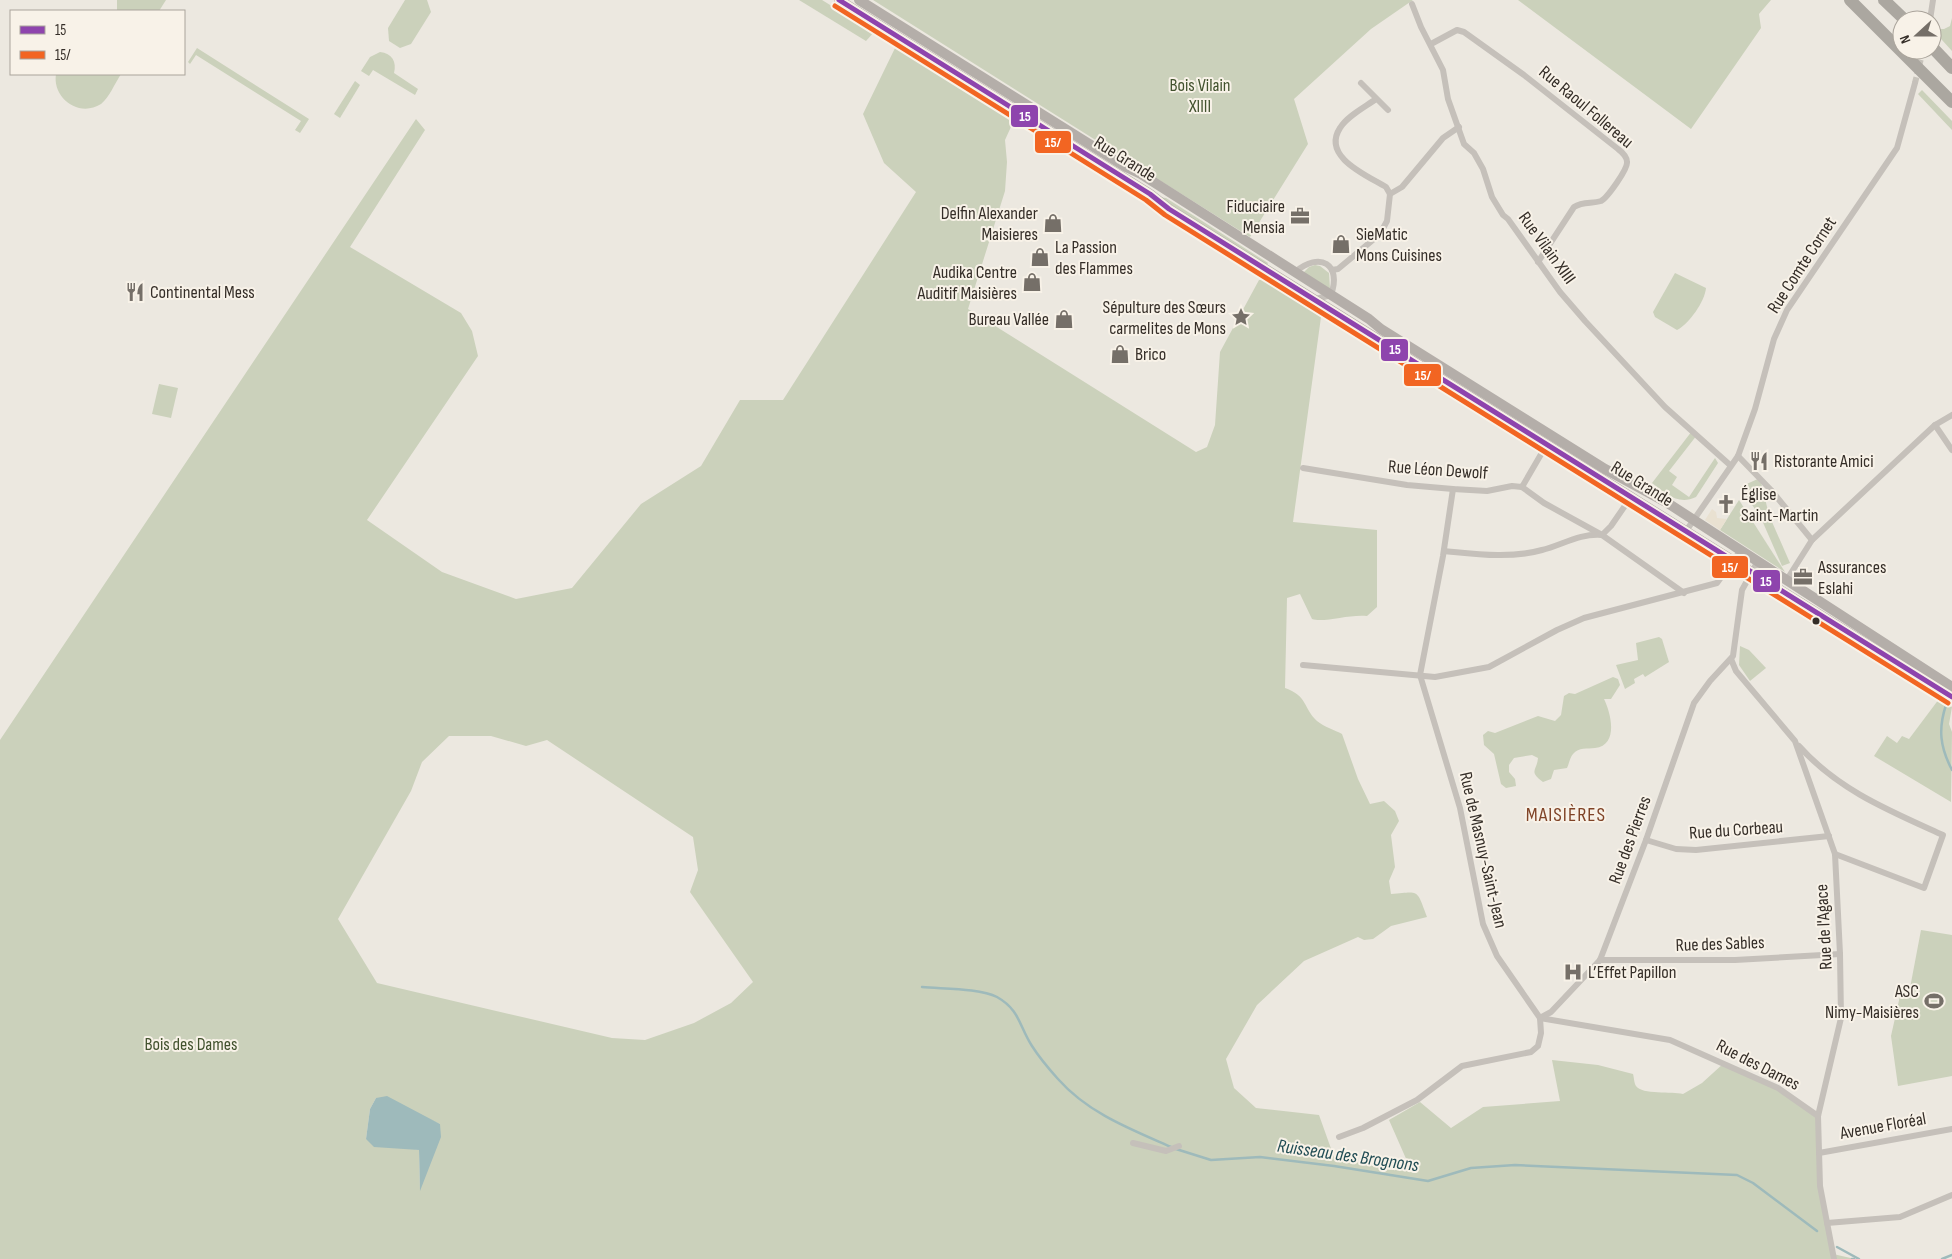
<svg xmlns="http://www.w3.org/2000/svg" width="1952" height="1259" font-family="'Sofia Sans Condensed',sans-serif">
<rect width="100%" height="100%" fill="#ece8e0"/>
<g fill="#cbd1bb" fill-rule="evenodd">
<path d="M 117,0 L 166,0 L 159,11 L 117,11 Z"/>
<path d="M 405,0 L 427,0 L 431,12 L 411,44 L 400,48 L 389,41 L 388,28 Z"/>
<path d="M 799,0 L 822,0 L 874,32 L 866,41 Z"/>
<path d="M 873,0 L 1413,0 L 1371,29 L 1294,99 L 1308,144 L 1250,237 Z"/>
<path d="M 1518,0 L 1771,0 L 1759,14 L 1761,28 L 1691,129 Z"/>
<path d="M 1952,18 L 1952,51 L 1932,29 L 1944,29 L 1950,26 Z"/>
<path d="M 896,46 L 1015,118 L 1005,140 L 1007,162 L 1005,191 L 968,309 L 1196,452 L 1207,447 L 1215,425 L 1220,352 L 1259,280 L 1263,280 L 1321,317 L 1293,522 L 1377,530 L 1377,607 L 1367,616 C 1349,614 1324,623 1312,619 L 1300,594 L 1287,598 L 1285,688 C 1308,696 1303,708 1317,721 C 1324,727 1335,730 1342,734 L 1358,779 L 1370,804 L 1384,801 L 1395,811 L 1399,821 L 1391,835 L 1395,867 L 1389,881 L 1391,894 C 1420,892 1416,888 1427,917 L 1391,926 L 1373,939 L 1364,940 L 1358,937 L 1304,961 L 1257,1005 L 1226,1059 L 1234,1088 L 1256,1108 L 1319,1115 L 1334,1157 L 1390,1170 L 1411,1170 L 1389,1120 L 1420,1102 L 1451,1128 L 1483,1107 L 1560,1101 L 1552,1060 L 1598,1065 L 1633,1074 C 1634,1077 1634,1083 1636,1086 C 1642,1095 1672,1091 1683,1094 L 1702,1083 L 1724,1063 L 1778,1088 L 1818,1116 L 1819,1169 L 1833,1254 L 1855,1259 L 0,1259 L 0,740 L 416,119 L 425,130 L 350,247 L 461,313 L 472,331 L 478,356 L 367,520 L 442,572 L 516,599 L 572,588 L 641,504 L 701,466 L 740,400 L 783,400 L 916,192 L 884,163 L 863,114 ZM 449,736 L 491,736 L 526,746 L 547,740 L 693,837 L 698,870 L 690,892 L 753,982 L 731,1003 L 694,1023 L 645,1040 L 612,1038 L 377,983 L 338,919 L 411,791 L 422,762 ZM 376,1098 L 415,1113 L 440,1124 L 420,1189 L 419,1150 L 366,1139 L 370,1109 Z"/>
<path d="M 197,48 L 309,119 L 300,133 L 295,130 L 301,121 L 196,55 L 190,64 L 188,62 Z"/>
<path d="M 380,52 C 392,53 397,62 394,73 L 418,89 L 415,95 L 373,70 L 369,76 L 361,71 L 370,57 Z"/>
<path d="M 56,74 L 121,74 C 115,83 109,98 101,104 C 79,118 52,98 56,74 Z"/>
<path d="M 355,81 L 360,85 L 340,118 L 334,114 Z"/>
<path d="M 1922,90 L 1952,121 L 1952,130 L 1918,94 Z"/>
<path d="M 1159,197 L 1166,198 L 1268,263 L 1267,265 Z"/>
<path d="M 1315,265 L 1320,266 L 1329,273 L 1330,289 L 1303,273 L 1309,267 Z"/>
<path d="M 1675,273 L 1706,288 C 1705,301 1689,324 1677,330 L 1655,317 L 1653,312 Z"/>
<path d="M 159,384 L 178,388 L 171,418 L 152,414 Z"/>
<path d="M 1692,431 L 1697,435 L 1669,471 L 1677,477 L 1672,485 L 1689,497 L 1715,458 L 1718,463 L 1696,497 C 1678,506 1666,493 1652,483 Z"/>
<path d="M 1760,478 L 1769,515 L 1790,563 L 1782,566 L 1761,518 L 1740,487 Z"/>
<path d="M 1739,500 L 1785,572 L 1720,530 Z"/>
<path d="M 1659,637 L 1662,639 L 1669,662 L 1645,677 L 1643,674 L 1634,679 L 1635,683 L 1625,689 L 1616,665 L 1638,660 L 1636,643 Z"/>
<path d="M 1740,646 L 1749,650 L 1766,668 L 1750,681 L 1739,665 Z"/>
<path d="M 1613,677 L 1618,679 L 1620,685 L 1611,699 L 1604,699 C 1611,713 1619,745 1595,748 C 1587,749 1579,747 1573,754 C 1570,757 1569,764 1567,768 L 1554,770 L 1551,779 L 1543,782 C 1528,771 1537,771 1538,758 L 1532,755 L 1514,758 L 1509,765 L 1509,772 L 1515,779 L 1516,786 L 1506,788 L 1501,784 L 1494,754 L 1484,745 L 1483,735 L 1488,731 L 1495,733 L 1538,716 L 1555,721 L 1561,715 L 1564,696 L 1569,693 L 1575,694 Z"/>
<path d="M 1939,699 L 1952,707 L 1949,724 L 1952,732 L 1951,802 L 1874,756 L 1887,736 L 1897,743 L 1902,736 L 1909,739 Z"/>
<path d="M 1921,930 L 1952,935 L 1952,1076 L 1898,1086 L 1891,1036 L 1902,987 L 1910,988 Z"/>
</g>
<path fill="#e9e1d1" d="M 1712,509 L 1716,512 L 1717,518 L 1727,519 L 1720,530 L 1705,520 Z"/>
<path fill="#9ebabb" d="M 387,1096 L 440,1124 L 441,1137 L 420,1191 L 419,1150 L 374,1147 L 366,1139 L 370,1109 L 376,1098 Z"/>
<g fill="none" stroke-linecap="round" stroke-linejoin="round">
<g stroke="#9ebabb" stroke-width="2.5">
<path d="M 1946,705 C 1938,729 1940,747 1952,770"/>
<path d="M 922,987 C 942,989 980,988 997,997 C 1020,1010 1019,1026 1032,1046 C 1039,1057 1049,1069 1058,1079 C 1088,1113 1130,1129 1171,1147"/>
<path d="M 1176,1149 L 1211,1160 L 1260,1157 L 1334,1166 L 1428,1181 L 1471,1168 L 1515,1165 L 1737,1175 L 1753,1183 L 1817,1231"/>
<path d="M 1837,1247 L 1859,1259"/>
<path d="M 1852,1259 L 1854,1259"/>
<path d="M 1942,1259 L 1952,1255"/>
</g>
<path stroke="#c7c3bb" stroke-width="6" stroke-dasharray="6 3" stroke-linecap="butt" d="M 1915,83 L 1923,50"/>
<g stroke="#c5c0ba" stroke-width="6">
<path d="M 1412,4 L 1421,27 L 1443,70 L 1448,99 L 1464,144 L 1474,153 L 1483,169 L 1492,197 L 1503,215 L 1508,219 L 1560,292 L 1585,321 L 1665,407 L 1730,465"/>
<path d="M 1930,20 L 1933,0"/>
<path d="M 1431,44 L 1457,30 L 1464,32 L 1524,75 L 1618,149 C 1622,152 1627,157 1627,162 C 1628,169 1607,198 1601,201 C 1592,204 1583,201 1574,207 L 1538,262"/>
<path d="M 1361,83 L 1388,110"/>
<path d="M 1376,99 C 1365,107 1347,116 1340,128 C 1321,157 1368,176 1386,187 L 1390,194"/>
<path d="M 1332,270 L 1338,269 L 1380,234 L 1387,221 L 1390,194 L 1402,187 L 1443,138 L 1459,127"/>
<path d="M 1295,272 C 1320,251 1342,264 1331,295 L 1316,299"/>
<path d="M 1935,425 L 1952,450"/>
<path d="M 1738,456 L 1771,490 L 1812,540"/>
<path d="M 1303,468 L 1407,485 L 1453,489 L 1487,491 L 1512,486 L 1522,487 L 1547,444"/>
<path d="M 1522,487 L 1544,503 L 1602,535 L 1684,593"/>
<path d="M 1686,531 L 1738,456 L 1755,409 L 1774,339 L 1787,310 L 1897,148 L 1915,83"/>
<path d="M 1444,551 C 1475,554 1510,559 1542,550 C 1562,545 1580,533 1602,535 L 1611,526 L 1631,497"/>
<path d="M 1786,581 L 1812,540 L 1935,425 L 1952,415"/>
<path d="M 1731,659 L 1736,671 L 1795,741 L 1835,854 L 1840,954 L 1841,1018 L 1818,1116 L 1820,1186 L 1834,1259"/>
<path d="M 1303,665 L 1435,677 L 1489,667 L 1557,630 L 1584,618 L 1717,583 L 1741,550"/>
<path d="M 1799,746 C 1838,790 1890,811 1943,835 L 1924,888 L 1835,854"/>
<path d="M 1646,840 L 1676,849 L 1696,850 L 1829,836"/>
<path d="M 1600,960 L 1735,960 L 1840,954"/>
<path d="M 1540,1018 L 1551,1012 L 1600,960 L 1646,840 L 1694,703 L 1710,681 L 1733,656 L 1742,590 L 1758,561"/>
<path d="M 1540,1018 L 1670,1040 L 1778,1088 L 1818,1116"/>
<path d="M 1339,1137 L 1363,1128 L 1417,1100 L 1462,1066 L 1531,1052 L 1538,1046 L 1541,1033 L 1540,1018 L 1497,956 L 1483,924 L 1460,808 L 1420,675 L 1443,556 L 1453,489"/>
<path d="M 1133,1143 L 1166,1151 L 1179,1146"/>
<path d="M 1819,1153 L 1952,1129"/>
<path d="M 1827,1223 L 1900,1217 L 1952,1195"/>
</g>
<g stroke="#b4aea9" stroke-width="10">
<path d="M 839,0 L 1150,194 L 1169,209 L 1952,697"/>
<path d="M 859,0 L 1126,167 L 1141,174 L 1369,319 L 1381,329 L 1605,469 L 1666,502 L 1952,687"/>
</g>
<g stroke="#aba7a0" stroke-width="12">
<path d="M 1850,0 L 1952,102"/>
<path d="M 1884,0 L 1905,20"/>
<path d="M 1932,47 L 1952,68"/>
</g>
<g stroke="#f8f2e8" stroke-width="9">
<path id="bus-1" d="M 839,0 L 1150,194 L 1169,209 L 1952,697"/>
</g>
<g stroke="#f8f2e8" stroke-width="9">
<path id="bus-2" d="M 835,6 L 1146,200 L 1165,215 L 1948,703"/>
</g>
<use href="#bus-1" stroke="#8e44ad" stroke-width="5"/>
<use href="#bus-2" stroke="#f26522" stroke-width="5"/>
</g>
<defs>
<g id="office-bare" transform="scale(1.5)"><path d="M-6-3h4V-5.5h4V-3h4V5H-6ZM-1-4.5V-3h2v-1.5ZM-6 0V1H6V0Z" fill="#756f68" stroke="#f8f2e8" stroke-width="2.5" paint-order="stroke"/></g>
<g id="shop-bare" transform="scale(1.5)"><path d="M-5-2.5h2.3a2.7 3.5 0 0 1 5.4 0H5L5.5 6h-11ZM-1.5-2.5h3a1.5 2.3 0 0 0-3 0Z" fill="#756f68" stroke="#f8f2e8" stroke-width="2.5" paint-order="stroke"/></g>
<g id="restaurant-bare" transform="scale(1.5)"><path d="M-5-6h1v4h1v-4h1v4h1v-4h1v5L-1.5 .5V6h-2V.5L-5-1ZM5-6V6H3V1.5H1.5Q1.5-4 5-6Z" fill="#756f68" stroke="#f8f2e8" stroke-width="2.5" paint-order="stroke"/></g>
<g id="sight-bare" transform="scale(1.5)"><path d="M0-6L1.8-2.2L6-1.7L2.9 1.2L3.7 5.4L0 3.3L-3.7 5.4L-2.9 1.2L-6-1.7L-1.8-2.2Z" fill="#756f68" stroke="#f8f2e8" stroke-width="2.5" paint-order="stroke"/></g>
<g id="church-bare" transform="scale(1.5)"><path d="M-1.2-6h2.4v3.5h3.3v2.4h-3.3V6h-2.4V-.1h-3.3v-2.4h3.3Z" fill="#756f68" stroke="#f8f2e8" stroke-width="2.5" paint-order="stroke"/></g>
<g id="hospital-bare" transform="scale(1.5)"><path d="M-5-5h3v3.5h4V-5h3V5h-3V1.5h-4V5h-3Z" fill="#756f68" stroke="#f8f2e8" stroke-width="2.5" paint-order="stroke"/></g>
<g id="stadium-bare" transform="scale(1.5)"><path d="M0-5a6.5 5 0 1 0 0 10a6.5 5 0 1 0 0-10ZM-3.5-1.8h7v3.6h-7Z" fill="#756f68" stroke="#f8f2e8" stroke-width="2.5" paint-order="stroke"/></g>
</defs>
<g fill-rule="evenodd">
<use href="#office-bare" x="1300" y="216"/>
<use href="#shop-bare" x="1053" y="223"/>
<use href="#shop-bare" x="1341" y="244"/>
<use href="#shop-bare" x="1040" y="257"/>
<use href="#shop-bare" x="1032" y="282"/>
<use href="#restaurant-bare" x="135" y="292"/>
<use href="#sight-bare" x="1241" y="317"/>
<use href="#shop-bare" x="1064" y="319"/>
<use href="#shop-bare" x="1120" y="354"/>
<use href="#restaurant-bare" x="1759" y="461"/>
<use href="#church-bare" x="1726" y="504"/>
<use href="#office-bare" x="1803" y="577"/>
<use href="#hospital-bare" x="1573" y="972"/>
<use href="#stadium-bare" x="1934" y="1001"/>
</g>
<circle fill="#352e28" stroke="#f8f2e8" stroke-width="2" cx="1816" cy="621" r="4.5"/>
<g text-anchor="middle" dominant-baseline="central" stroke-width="4" stroke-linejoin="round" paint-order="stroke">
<g font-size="18" fill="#42522e" stroke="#f8f2e8">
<text x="1200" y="85">Bois Vilain<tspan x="1200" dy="21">XIIII</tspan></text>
<text x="191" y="1044">Bois des Dames</text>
</g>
<g font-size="18" fill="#352e28" stroke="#f8f2e8">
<text transform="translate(1586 107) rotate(40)">Rue Raoul Follereau</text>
<text transform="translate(1125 159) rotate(32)">Rue Grande</text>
<text transform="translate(1547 248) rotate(54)">Rue Vilain XIIII</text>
<text transform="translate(1802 265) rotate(-57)">Rue Comte Cornet</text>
<text transform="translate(1438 470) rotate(4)">Rue Léon Dewolf</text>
<text transform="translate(1642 484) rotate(32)">Rue Grande</text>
<text transform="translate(1736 830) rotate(-4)">Rue du Corbeau</text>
<text transform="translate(1630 840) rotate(-70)">Rue des Pierres</text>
<text transform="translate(1483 850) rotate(77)">Rue de Masnuy-Saint-Jean</text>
<text transform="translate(1824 927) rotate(-93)">Rue de l'Agace</text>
<text transform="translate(1720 944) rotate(-2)">Rue des Sables</text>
<text transform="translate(1758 1065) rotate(27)">Rue des Dames</text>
<text transform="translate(1883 1126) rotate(-10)">Avenue Floréal</text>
</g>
<g font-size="18" fill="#352e28" stroke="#f8f2e8" text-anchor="start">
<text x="1285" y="206" text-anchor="end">Fiduciaire<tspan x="1285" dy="21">Mensia</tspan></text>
<text x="1038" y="213" text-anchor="end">Delfin Alexander<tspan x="1038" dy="21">Maisieres</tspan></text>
<text x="1356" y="234">SieMatic<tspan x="1356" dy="21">Mons Cuisines</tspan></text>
<text x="1055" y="247">La Passion<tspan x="1055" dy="21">des Flammes</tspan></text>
<text x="1017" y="272" text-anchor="end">Audika Centre<tspan x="1017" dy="21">Auditif Maisières</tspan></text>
<text x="150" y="292">Continental Mess</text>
<text x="1226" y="307" text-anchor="end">Sépulture des Sœurs<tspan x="1226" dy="21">carmelites de Mons</tspan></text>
<text x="1049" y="319" text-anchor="end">Bureau Vallée</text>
<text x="1135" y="354">Brico</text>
<text x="1774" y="461">Ristorante Amici</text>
<text x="1741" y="494">Église<tspan x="1741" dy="21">Saint-Martin</tspan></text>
<text x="1818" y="567">Assurances<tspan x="1818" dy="21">Eslahi</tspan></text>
<text x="1588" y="972">L’Effet Papillon</text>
<text x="1919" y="991" text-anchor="end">ASC<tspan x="1919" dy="21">Nimy-Maisières</tspan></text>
</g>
<g font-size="19" font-style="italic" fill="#214c54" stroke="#f8f2e8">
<text transform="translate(1348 1156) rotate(8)">Ruisseau des Brognons</text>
</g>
<g font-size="20" letter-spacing="1" fill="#7f4327" stroke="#f8f2e8">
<text x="1566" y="815">MAISIÈRES</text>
</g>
</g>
<g stroke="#f8f2e8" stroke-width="2">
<rect x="1010" y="104" width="29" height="24" rx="5" fill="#8e44ad"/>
<rect x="1034" y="130" width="38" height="24" rx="5" fill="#f26522"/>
<rect x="1380" y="338" width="29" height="24" rx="5" fill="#8e44ad"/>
<rect x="1403" y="363" width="39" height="24" rx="5" fill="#f26522"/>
<rect x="1711" y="555" width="38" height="24" rx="5" fill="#f26522"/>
<rect x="1752" y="569" width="29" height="24" rx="5" fill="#8e44ad"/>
</g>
<g font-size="14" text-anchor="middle" font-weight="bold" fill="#fff">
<text x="1025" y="121">15</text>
<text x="1053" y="147">15/</text>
<text x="1395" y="354">15</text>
<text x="1423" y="380">15/</text>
<text x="1730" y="572">15/</text>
<text x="1766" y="586">15</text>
</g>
<rect x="10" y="10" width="175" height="65" fill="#f8f2e8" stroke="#aaa49b"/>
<rect x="20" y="26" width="25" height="8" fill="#8e44ad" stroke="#aaa49b"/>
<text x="55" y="35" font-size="15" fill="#352e28">15</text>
<rect x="20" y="51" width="25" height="8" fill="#f26522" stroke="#aaa49b"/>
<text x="55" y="60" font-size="15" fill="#352e28">15/</text>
<g transform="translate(1917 35) rotate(249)"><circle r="24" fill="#f8f2e8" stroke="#aaa49b"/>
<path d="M0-4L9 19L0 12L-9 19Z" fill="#756f68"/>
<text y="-8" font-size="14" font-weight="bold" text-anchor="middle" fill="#352e28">N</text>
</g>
</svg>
